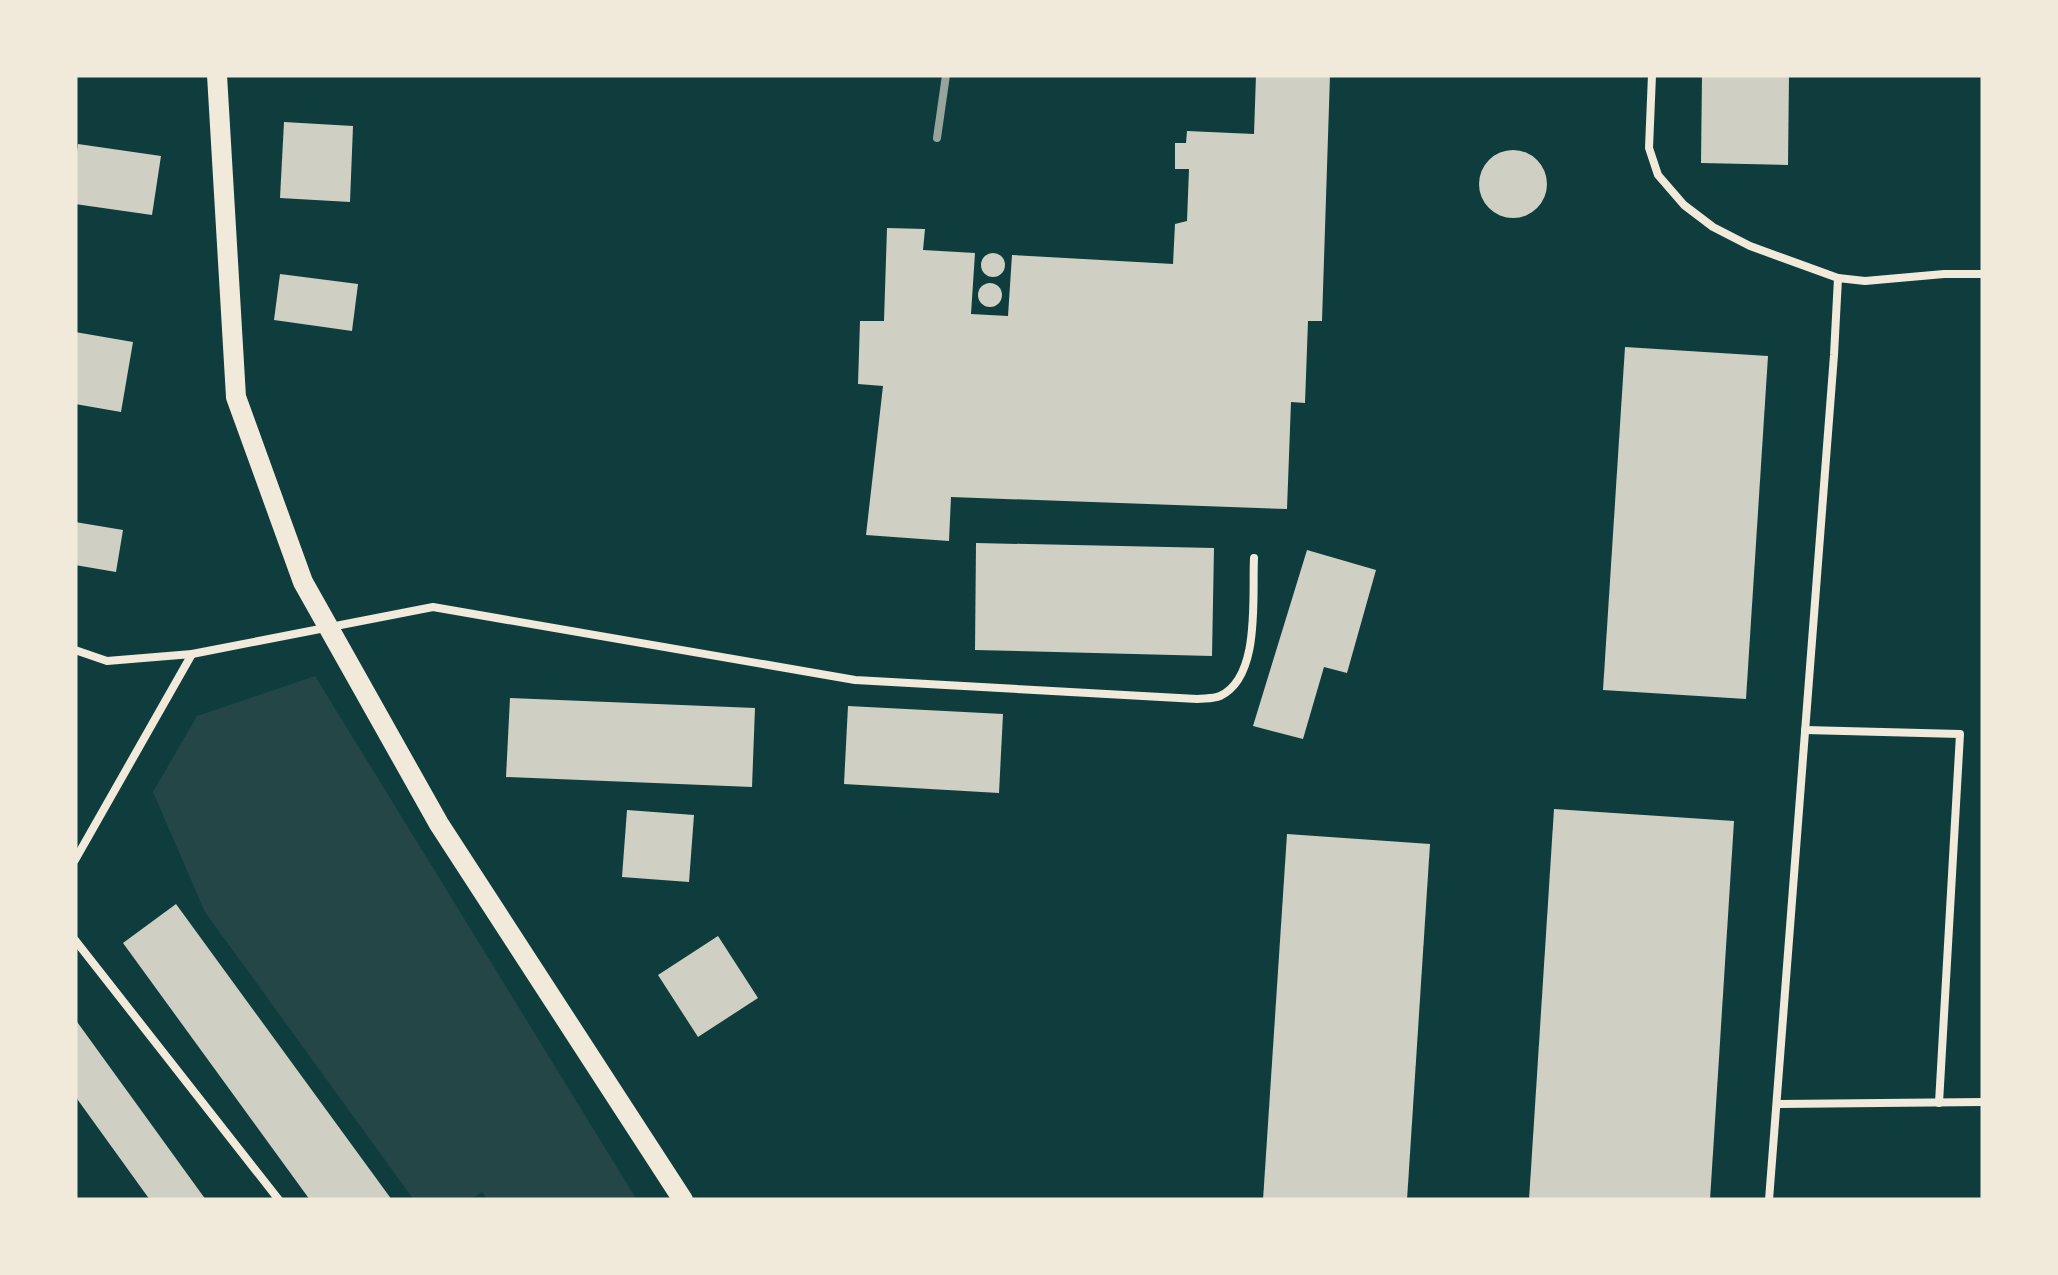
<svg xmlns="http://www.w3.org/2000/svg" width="2058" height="1275" font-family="Raleway,sans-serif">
<rect width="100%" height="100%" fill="#0f3d3e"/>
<path fill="#244646" d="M 315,676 L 637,1200 L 488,1200 L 482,1192 L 470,1200 L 414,1200 L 205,912 L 153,792 L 197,716 Z"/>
<g fill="#cfcfc3">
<path d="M 1256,75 L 1330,75 L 1322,321 L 1308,321 L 1305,403 L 1291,402 L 1287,509 L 951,497 L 949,541 L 866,535 L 883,386 L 858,384 L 860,321 L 884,321 L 887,228 L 925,229 L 923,250 L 975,253 L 971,314 L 1008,316 L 1012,255 L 1173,264 L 1175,224 L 1187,221 L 1189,169 L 1175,169 L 1175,143 L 1186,143 L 1187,131 L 1254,134 Z"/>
<path d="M 1702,75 L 1789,75 L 1788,165 L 1701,163 Z"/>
<path d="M 284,122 L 353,126 L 350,202 L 280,198 Z"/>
<path d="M 78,144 L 161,156 L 152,215 L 75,204 L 75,166 Z"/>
<circle cx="1513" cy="184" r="34"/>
<circle cx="993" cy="265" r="12"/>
<path d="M 280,274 L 358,284 L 352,331 L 274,320 Z"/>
<circle cx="990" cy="295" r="12"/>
<path d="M 75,332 L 133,342 L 121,412 L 75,404 Z"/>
<path d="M 1625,347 L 1768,356 L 1746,699 L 1603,690 Z"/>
<path d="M 75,522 L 123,530 L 116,572 L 75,565 Z"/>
<path d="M 976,543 L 1214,548 L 1212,656 L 975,650 Z"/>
<path d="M 1307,550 L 1376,570 L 1347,673 L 1324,667 L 1303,739 L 1253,726 Z"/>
<path d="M 510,698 L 755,708 L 752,787 L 506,777 Z"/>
<path d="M 848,706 L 1003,714 L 999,793 L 844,784 Z"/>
<path d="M 1554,809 L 1734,821 L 1710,1200 L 1529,1200 Z"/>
<path d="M 627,810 L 694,815 L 689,882 L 622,877 Z"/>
<path d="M 1287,834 L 1430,844 L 1407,1200 L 1263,1200 Z"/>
<path d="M 176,904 L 392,1200 L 310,1200 L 123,943 Z"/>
<path d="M 718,936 L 758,998 L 698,1037 L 658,975 Z"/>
<path d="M 75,1019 L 206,1200 L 150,1200 L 75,1096 Z"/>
</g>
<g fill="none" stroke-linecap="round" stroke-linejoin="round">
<g stroke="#f1e9da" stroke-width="8">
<path d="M 1652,75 L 1649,148 L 1658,175 L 1684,205 L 1713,227 L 1750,246 L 1838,278 L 1865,281 L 1944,274 L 1983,274"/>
<path d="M 75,650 L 107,661 L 192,654"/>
<path d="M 1805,730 L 1960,734 L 1939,1103"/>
<path d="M 75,860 L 192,654 L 433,607 L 855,680 L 1197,699 C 1205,698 1213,699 1220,696 C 1261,677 1252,597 1254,558"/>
<path d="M 75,940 L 279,1200"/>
<path d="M 1777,1104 L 1983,1102"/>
<path d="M 1769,1200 L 1834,355 L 1838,278"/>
</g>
<path stroke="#f1e9da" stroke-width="20" d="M 217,75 L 236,397 L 303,582 L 439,824 L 683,1200"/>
<path stroke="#97a49c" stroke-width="8" d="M 937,138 L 946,75"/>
</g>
<rect width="2058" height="1275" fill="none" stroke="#f1e9da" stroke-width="155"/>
</svg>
